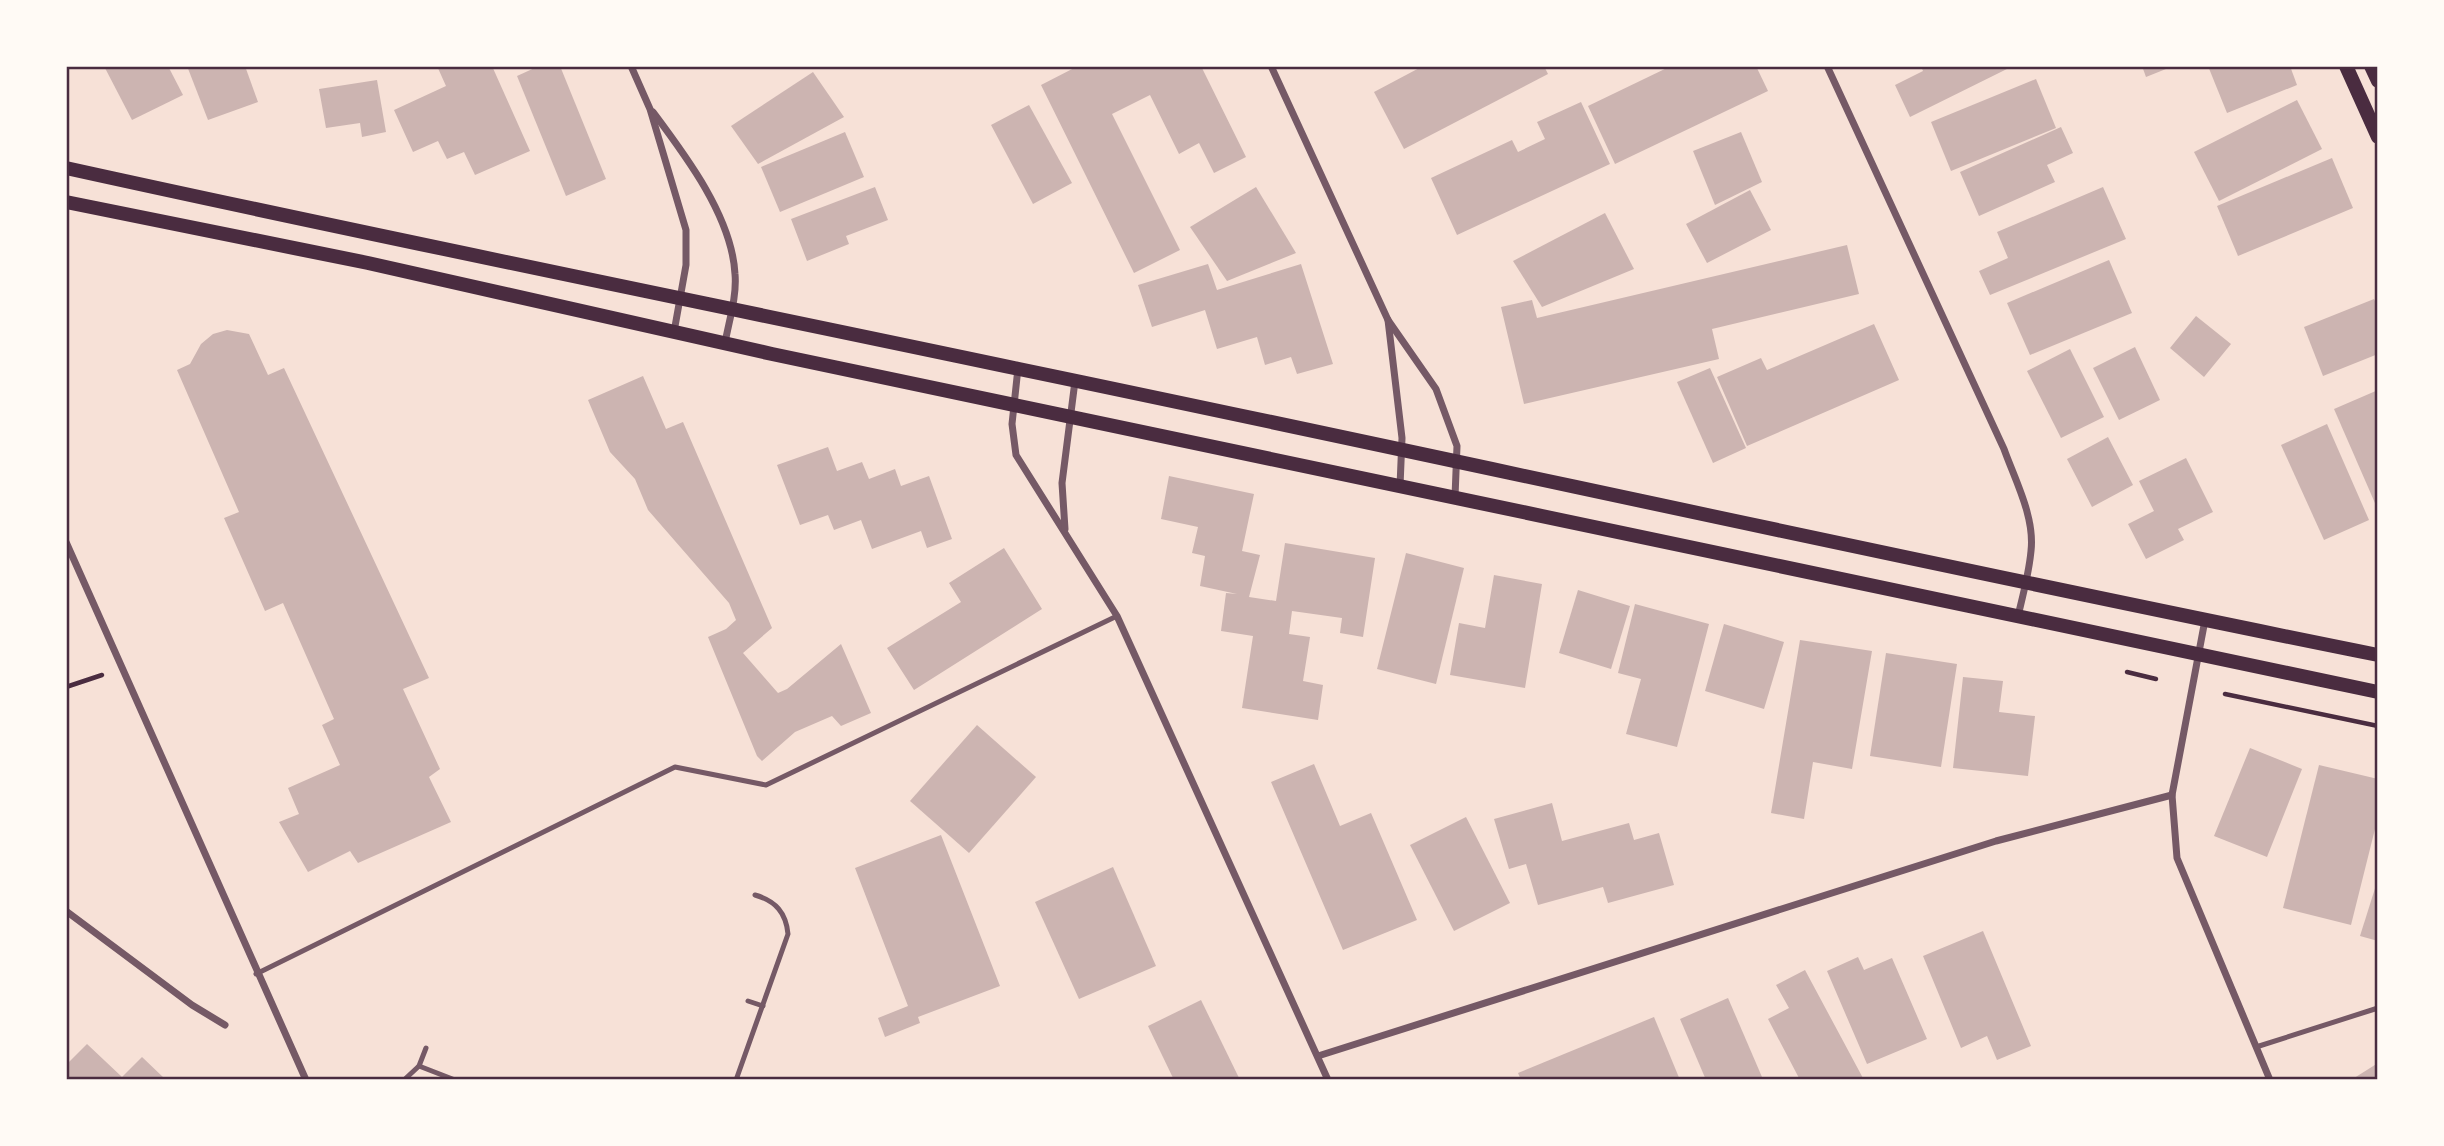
<svg xmlns="http://www.w3.org/2000/svg" width="2444" height="1146" font-family="Ubuntu,sans-serif">
<rect width="100%" height="100%" fill="#f7e1d7"/>
<g fill="#ccb4b1">
<path d="M 108,66 L 168,66 L 183,95 L 132,120 L 105,68 Z"/>
<path d="M 187,66 L 245,66 L 258,102 L 208,120 Z"/>
<path d="M 437,66 L 492,66 L 530,151 L 475,175 L 464,152 L 447,159 L 438,141 L 413,152 L 394,110 L 446,86 Z"/>
<path d="M 539,66 L 560,66 L 606,179 L 566,196 L 517,76 Z"/>
<path d="M 1078,66 L 1201,66 L 1246,157 L 1214,173 L 1199,143 L 1179,154 L 1150,95 L 1112,114 L 1180,250 L 1134,273 L 1041,85 Z"/>
<path d="M 1423,66 L 1544,66 L 1548,74 L 1404,149 L 1374,92 Z"/>
<path d="M 1671,66 L 1756,66 L 1768,91 L 1615,164 L 1588,106 Z"/>
<path d="M 1921,66 L 2013,66 L 1910,117 L 1895,85 L 1923,71 Z"/>
<path d="M 2142,66 L 2171,66 L 2171,67 L 2146,77 Z"/>
<path d="M 2208,66 L 2290,66 L 2297,85 L 2227,113 Z"/>
<path d="M 813,72 L 844,117 L 758,164 L 731,126 Z"/>
<path d="M 2036,79 L 2056,128 L 1951,171 L 1931,122 Z"/>
<path d="M 377,80 L 386,132 L 362,137 L 360,123 L 326,128 L 319,89 Z"/>
<path d="M 2297,100 L 2322,149 L 2219,201 L 2194,152 Z"/>
<path d="M 1581,102 L 1610,164 L 1457,235 L 1431,178 L 1512,140 L 1518,152 L 1545,139 L 1537,122 Z"/>
<path d="M 1029,105 L 1072,183 L 1033,204 L 991,125 Z"/>
<path d="M 2061,127 L 2073,153 L 2047,165 L 2055,182 L 1979,216 L 1960,172 Z"/>
<path d="M 845,132 L 864,177 L 780,212 L 761,167 Z"/>
<path d="M 1741,132 L 1762,182 L 1715,205 L 1693,151 Z"/>
<path d="M 2332,158 L 2353,208 L 2238,256 L 2217,206 Z"/>
<path d="M 875,187 L 888,220 L 846,236 L 849,244 L 807,261 L 791,219 Z"/>
<path d="M 1256,187 L 1296,253 L 1227,281 L 1190,227 Z"/>
<path d="M 2103,187 L 2126,239 L 1990,295 L 1979,271 L 2008,258 L 1997,232 Z"/>
<path d="M 1750,190 L 1771,230 L 1707,263 L 1686,224 Z"/>
<path d="M 1605,213 L 1634,269 L 1542,307 L 1513,261 Z"/>
<path d="M 1847,245 L 1859,294 L 1712,329 L 1719,359 L 1524,404 L 1501,307 L 1532,300 L 1537,318 Z"/>
<path d="M 2109,260 L 2132,313 L 2030,355 L 2007,303 Z"/>
<path d="M 1208,264 L 1217,290 L 1301,264 L 1333,364 L 1297,374 L 1291,357 L 1265,365 L 1257,337 L 1217,349 L 1205,310 L 1152,327 L 1138,285 Z"/>
<path d="M 2374,299 L 2378,307 L 2378,354 L 2323,376 L 2304,327 Z"/>
<path d="M 2196,316 L 2231,344 L 2204,377 L 2170,348 Z"/>
<path d="M 1874,324 L 1899,380 L 1747,446 L 1717,377 L 1761,358 L 1767,370 Z"/>
<path d="M 227,330 L 249,334 L 268,375 L 284,368 L 429,678 L 403,689 L 440,769 L 429,777 L 451,822 L 358,863 L 350,851 L 308,872 L 279,822 L 299,814 L 288,788 L 340,765 L 322,725 L 334,719 L 283,603 L 265,611 L 224,518 L 239,512 L 177,370 L 190,364 L 201,344 L 213,334 Z"/>
<path d="M 2135,347 L 2160,400 L 2119,420 L 2093,368 Z"/>
<path d="M 2070,349 L 2104,417 L 2061,438 L 2027,371 Z"/>
<path d="M 1710,368 L 1746,448 L 1713,463 L 1677,382 Z"/>
<path d="M 643,376 L 666,429 L 683,422 L 772,628 L 743,653 L 778,693 L 787,689 L 841,644 L 871,713 L 841,726 L 832,716 L 795,732 L 762,761 L 757,756 L 708,637 L 726,629 L 736,620 L 729,603 L 648,510 L 635,479 L 610,452 L 588,400 Z"/>
<path d="M 2378,390 L 2378,510 L 2334,409 Z"/>
<path d="M 2327,424 L 2369,520 L 2324,540 L 2281,445 Z"/>
<path d="M 2108,437 L 2133,485 L 2092,507 L 2067,459 Z"/>
<path d="M 828,447 L 837,471 L 862,462 L 869,479 L 895,469 L 901,486 L 929,476 L 952,539 L 927,548 L 921,531 L 872,549 L 861,520 L 834,530 L 828,515 L 800,525 L 777,465 Z"/>
<path d="M 2186,458 L 2213,512 L 2178,529 L 2184,540 L 2146,559 L 2128,524 L 2154,511 L 2139,481 Z"/>
<path d="M 1169,476 L 1254,494 L 1242,551 L 1260,555 L 1249,597 L 1276,601 L 1285,543 L 1375,558 L 1363,637 L 1340,633 L 1342,618 L 1292,611 L 1289,634 L 1310,637 L 1303,681 L 1323,685 L 1318,720 L 1242,708 L 1253,636 L 1221,631 L 1226,593 L 1237,594 L 1200,586 L 1205,556 L 1192,553 L 1198,527 L 1161,519 Z"/>
<path d="M 1004,548 L 1042,609 L 914,690 L 887,648 L 961,602 L 949,583 Z"/>
<path d="M 1406,553 L 1464,568 L 1436,684 L 1377,669 Z"/>
<path d="M 1494,575 L 1542,584 L 1525,688 L 1450,675 L 1459,623 L 1485,628 Z"/>
<path d="M 1578,590 L 1630,606 L 1611,669 L 1559,653 Z"/>
<path d="M 1635,604 L 1709,624 L 1677,747 L 1626,734 L 1641,679 L 1618,673 Z"/>
<path d="M 1724,624 L 1784,642 L 1764,709 L 1705,691 Z"/>
<path d="M 1800,640 L 1872,651 L 1852,769 L 1813,762 L 1804,819 L 1771,813 Z"/>
<path d="M 1886,653 L 1957,664 L 1941,767 L 1870,756 Z"/>
<path d="M 1963,677 L 2003,681 L 1999,712 L 2035,716 L 2028,776 L 1953,768 Z"/>
<path d="M 977,725 L 1036,777 L 969,853 L 910,801 Z"/>
<path d="M 2250,748 L 2302,769 L 2267,857 L 2214,836 Z"/>
<path d="M 1314,764 L 1340,826 L 1371,813 L 1417,920 L 1343,950 L 1271,782 Z"/>
<path d="M 2319,765 L 2378,779 L 2378,817 L 2351,925 L 2283,908 Z"/>
<path d="M 1552,803 L 1562,841 L 1629,823 L 1634,840 L 1659,833 L 1674,885 L 1608,903 L 1603,887 L 1538,905 L 1526,864 L 1509,869 L 1494,819 Z"/>
<path d="M 1466,817 L 1510,903 L 1454,931 L 1410,845 Z"/>
<path d="M 941,835 L 1000,986 L 918,1017 L 920,1023 L 885,1037 L 878,1018 L 908,1006 L 855,868 Z"/>
<path d="M 1113,867 L 1156,966 L 1079,999 L 1035,902 Z"/>
<path d="M 2377,882 L 2378,882 L 2378,941 L 2360,936 Z"/>
<path d="M 1983,931 L 2031,1046 L 1997,1060 L 1987,1036 L 1961,1048 L 1923,956 Z"/>
<path d="M 1858,957 L 1864,970 L 1892,958 L 1927,1039 L 1867,1064 L 1827,971 Z"/>
<path d="M 1805,970 L 1864,1080 L 1800,1080 L 1768,1019 L 1789,1008 L 1776,985 Z"/>
<path d="M 1728,998 L 1762,1077 L 1757,1080 L 1706,1080 L 1680,1019 Z"/>
<path d="M 1201,1000 L 1240,1080 L 1174,1080 L 1148,1026 Z"/>
<path d="M 1654,1017 L 1680,1080 L 1521,1080 L 1518,1073 Z"/>
<path d="M 87,1044 L 122,1077 L 142,1057 L 164,1078 L 66,1080 L 66,1065 Z"/>
<path d="M 2378,1063 L 2378,1080 L 2351,1080 Z"/>
</g>
<g fill="none" stroke-linecap="round" stroke-linejoin="round">
<g stroke="#4a2c40" stroke-width="4.5">
<path d="M 2127,672 L 2156,679"/>
<path d="M 66,687 L 102,675"/>
<path d="M 2225,694 L 2378,726"/>
</g>
<g stroke="#755966" stroke-width="5">
<path d="M 256,974 L 675,767 L 766,785 L 1117,616"/>
<path d="M 748,1001 L 763,1006"/>
<path d="M 2256,1047 L 2378,1008"/>
<path d="M 419,1066 L 455,1080"/>
<path d="M 404,1080 L 419,1066 L 426,1048"/>
<path d="M 736,1080 L 788,934 C 786,913 776,901 755,895"/>
</g>
<g stroke="#755966" stroke-width="7">
<path d="M 631,66 L 650,109 L 686,230 L 686,265 L 674,332"/>
<path d="M 1271,66 L 1388,320 L 1436,389 L 1457,446 L 1455,497"/>
<path d="M 1827,66 L 2004,449 C 2015,480 2035,517 2031,551 C 2029,573 2023,595 2018,616"/>
<path d="M 653,112 C 686,156 732,217 735,274 C 737,296 729,321 725,343"/>
<path d="M 1388,320 L 1402,438 L 1400,486"/>
<path d="M 1018,368 L 1012,424 L 1016,455 L 1117,616 L 1328,1080"/>
<path d="M 1065,529 L 1062,483 L 1075,381"/>
<path d="M 66,542 L 306,1080"/>
<path d="M 2205,620 L 2172,795 L 2177,858 L 2270,1080"/>
<path d="M 66,911 L 192,1005 L 225,1025"/>
<path d="M 1318,1056 L 1996,841 L 2172,795"/>
</g>
<g stroke="#4a2c40" stroke-width="14">
<path d="M 2346,66 L 2378,137"/>
<path d="M 2371,66 L 2378,81"/>
<path d="M 66,168 C 383,238 701,302 1019,369 C 1472,463 1924,564 2378,655"/>
<path d="M 66,202 L 368,263 L 772,354 L 2378,692"/>
</g>
</g>
<rect width="2444" height="1146" fill="none" stroke="#fffaf5" stroke-width="136"/>
<rect x="68" y="68" width="2308" height="1010" fill="none" stroke="#4a2c40" stroke-width="2.5"/>
</svg>
